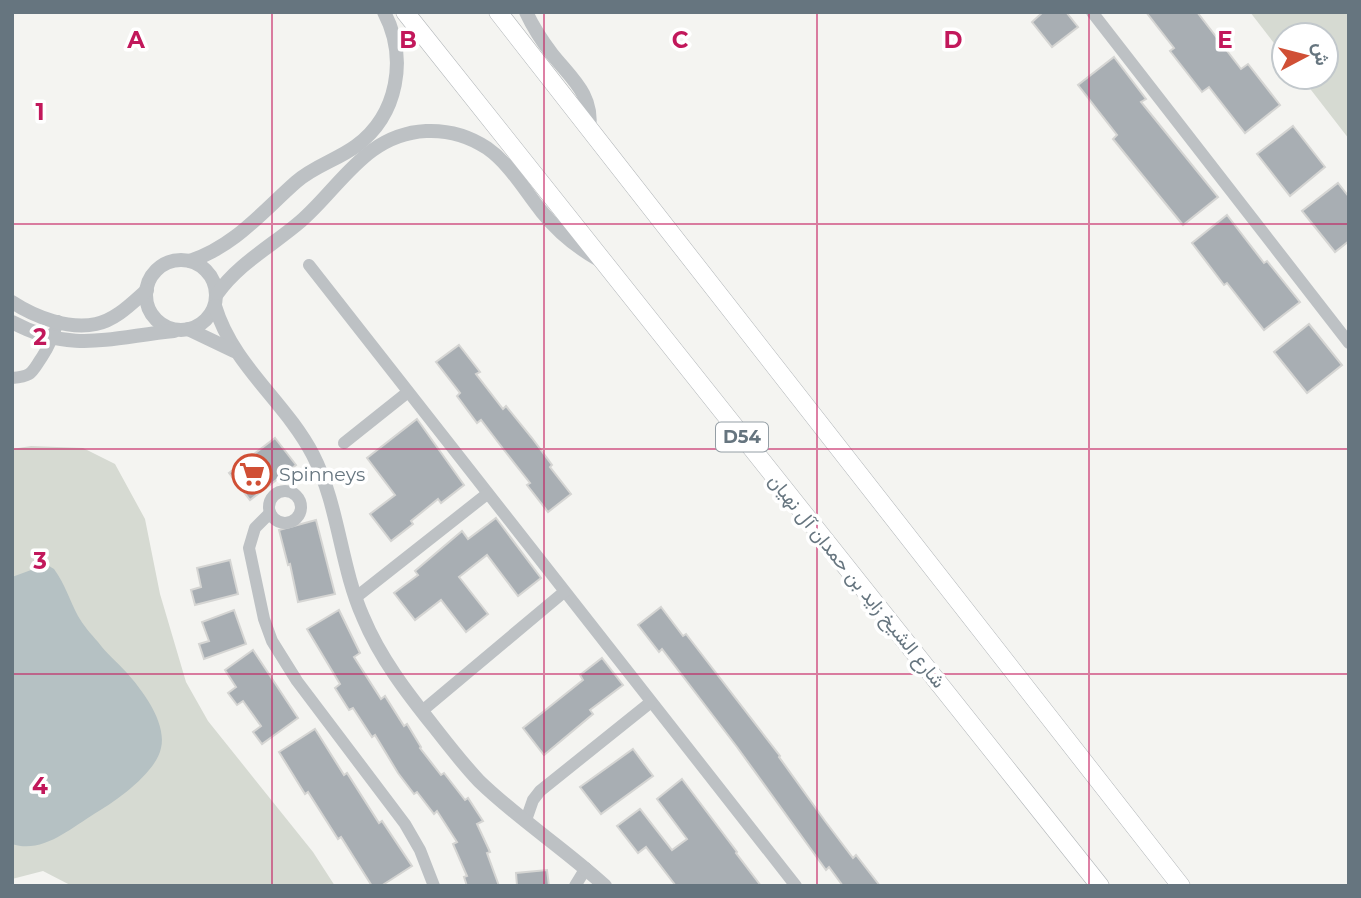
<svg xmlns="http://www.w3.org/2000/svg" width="1361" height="898" font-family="Montserrat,Vazirmatn,sans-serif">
<rect width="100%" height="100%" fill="#f4f4f1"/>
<g fill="#d6dad2">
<path d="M 1250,12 L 1349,12 L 1349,139 L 1301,77 L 1326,77 L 1326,35 L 1284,35 L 1284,56 Z"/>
<path d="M 31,446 L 83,448 L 115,464 L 145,519 L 160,594 L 186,682 L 208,721 L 313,852 L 335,886 L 72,886 L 43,871 L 12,879 L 12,449 Z"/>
</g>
<path fill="#b5c1c3" d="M 42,566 L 49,566 L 54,569 C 65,584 70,601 78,616 C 83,625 91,634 98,642 C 106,653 117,662 127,673 C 143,691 167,723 161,748 C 156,773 115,802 94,814 C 70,829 42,854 12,844 L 12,577 Z"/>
<g fill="#a8aeb3" stroke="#d5d5d3" stroke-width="2">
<path d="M 1043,12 L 1066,12 L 1078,27 L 1052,47 L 1032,22 Z"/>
<path d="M 1146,12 L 1197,12 L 1241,69 L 1248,64 L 1280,105 L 1245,133 L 1209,87 L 1202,92 L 1170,51 L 1174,48 Z"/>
<path d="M 1114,57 L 1146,99 L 1141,102 L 1218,197 L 1183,225 L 1113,139 L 1117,135 L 1078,85 Z"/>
<path d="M 1293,126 L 1325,167 L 1290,196 L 1257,154 Z"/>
<path d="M 1338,183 L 1349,197 L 1349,241 L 1335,252 L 1302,211 Z"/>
<path d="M 1227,215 L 1264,263 L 1267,261 L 1300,302 L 1264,330 L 1227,283 L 1224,285 L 1192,243 Z"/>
<path d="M 1309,324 L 1342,365 L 1307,393 L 1274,352 Z"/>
<path d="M 459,345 L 480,372 L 476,374 L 503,409 L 506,406 L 532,438 L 552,465 L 550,467 L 571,494 L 548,512 L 527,485 L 530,483 L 504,450 L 481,420 L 477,423 L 457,396 L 460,393 L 436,362 Z"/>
<path d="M 417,419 L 464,485 L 441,503 L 438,499 L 411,521 L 413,524 L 391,541 L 370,514 L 395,495 L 367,458 Z"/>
<path d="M 275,438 L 296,465 L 250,500 L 229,473 Z"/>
<path d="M 496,518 L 541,578 L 518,596 L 487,555 L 459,577 L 488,614 L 466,632 L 441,600 L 415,620 L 394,593 L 418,575 L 415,571 L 462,531 L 468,539 Z"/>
<path d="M 316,520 L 335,594 L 298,602 L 290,564 L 288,565 L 279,530 Z"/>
<path d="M 230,560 L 238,594 L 195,605 L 191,590 L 201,587 L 197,568 Z"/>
<path d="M 661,607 L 683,636 L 686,634 L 780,756 L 779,757 L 825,821 L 853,858 L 856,855 L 880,886 L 843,886 L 829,867 L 826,870 L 737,747 L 662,649 L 659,652 L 638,625 Z"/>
<path d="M 234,610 L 246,644 L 204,659 L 199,644 L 209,641 L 202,622 Z"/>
<path d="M 339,610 L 360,653 L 354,657 L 381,699 L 385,696 L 404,726 L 407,724 L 421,747 L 420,748 L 441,775 L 444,773 L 465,800 L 468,798 L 483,821 L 477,824 L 490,852 L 487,853 L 499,886 L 467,886 L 464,877 L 467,876 L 453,844 L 457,842 L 437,811 L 434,814 L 417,792 L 414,794 L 398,773 L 375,735 L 372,737 L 353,708 L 349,710 L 335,688 L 340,684 L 307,629 Z"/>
<path d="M 253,650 L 298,718 L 262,744 L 253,732 L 261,726 L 243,701 L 237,705 L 228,693 L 236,687 L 225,670 Z"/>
<path d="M 602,658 L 623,685 L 590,710 L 593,714 L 544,755 L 523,728 L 583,680 L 580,675 Z"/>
<path d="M 315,729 L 344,775 L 347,773 L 379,823 L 382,821 L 412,866 L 381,886 L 372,886 L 341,837 L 338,839 L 308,792 L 305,794 L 279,752 Z"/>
<path d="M 633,749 L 653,776 L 601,814 L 580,787 Z"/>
<path d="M 682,779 L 737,852 L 736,853 L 761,886 L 676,886 L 646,847 L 638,853 L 617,826 L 640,809 L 672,850 L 687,839 L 657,799 Z"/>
<path d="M 547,870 L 549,886 L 517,886 L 516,873 Z"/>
</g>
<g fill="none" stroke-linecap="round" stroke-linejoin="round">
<g stroke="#b1b5b8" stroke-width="19">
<g id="primary">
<path d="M 405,12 L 1100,886"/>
<path d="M 498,12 L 1181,886"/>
</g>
</g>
<g stroke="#bdc1c4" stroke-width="12">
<path d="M 1092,12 L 1349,343"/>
<path d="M 309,265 L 796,886"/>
<path d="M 12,378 C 33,376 31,373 42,357 C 50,345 54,335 58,321"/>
<path d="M 344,443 L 408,392"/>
<circle cx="285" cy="507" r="16"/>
<path d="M 270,513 L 255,528 L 249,548 L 264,619 L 272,641 L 297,681 L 405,824 L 420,850 L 434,886"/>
<path d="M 355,598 L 487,494"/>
<path d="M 422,711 L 564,592"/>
<path d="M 526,820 L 533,800 L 540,791 L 651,702"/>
<path d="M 575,886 L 586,868"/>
</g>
<g stroke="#bdc1c4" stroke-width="14">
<path d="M 526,12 C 533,27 542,41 552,54 C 571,78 594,95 589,129"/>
<circle cx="181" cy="295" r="35"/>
<path d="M 190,261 C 235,246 262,212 296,182 C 314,166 337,160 356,146 C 398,115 408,58 384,12"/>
<path d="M 217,294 C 239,263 272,246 301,221 C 341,186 366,134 426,131 C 448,130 469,136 487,148 C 510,164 525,191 542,212 C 558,232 578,248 599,260"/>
<path d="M 12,302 C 35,317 69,330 96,324 C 116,320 132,303 147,290"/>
<path d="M 215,306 C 233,366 285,401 313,455 C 339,506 340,565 363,617 C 380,658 407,693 435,728 C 449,746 463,764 479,781 C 518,819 565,849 605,886"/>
<path d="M 12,322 C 71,354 112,337 174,331"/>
<path d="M 188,329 L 234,351"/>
</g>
<use href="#primary" stroke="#fff" stroke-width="18"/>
</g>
<path fill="none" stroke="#c2185b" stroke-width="2" stroke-opacity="0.55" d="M 272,12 L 272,886M 544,12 L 544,886M 817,12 L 817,886M 1089,12 L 1089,886M 12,224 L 1349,224M 12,449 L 1349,449M 12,674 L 1349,674"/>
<defs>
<g id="supermarket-ring" transform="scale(2.0125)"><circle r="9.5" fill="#fff" stroke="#d04f35" stroke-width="1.5"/><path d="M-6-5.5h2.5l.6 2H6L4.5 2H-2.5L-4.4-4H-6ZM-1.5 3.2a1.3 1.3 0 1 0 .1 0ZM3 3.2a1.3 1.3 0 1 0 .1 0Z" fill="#d04f35"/></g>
</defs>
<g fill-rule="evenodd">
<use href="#supermarket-ring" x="252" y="474"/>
</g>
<g text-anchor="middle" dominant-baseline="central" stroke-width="7" stroke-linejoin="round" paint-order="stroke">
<rect fill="#fff" stroke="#949ea5" stroke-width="2" x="716" y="422.5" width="52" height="29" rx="5"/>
<g font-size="18" font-weight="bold" fill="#66757f">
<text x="742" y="437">D54</text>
</g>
<g font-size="19" fill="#66757f" stroke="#fff" text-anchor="start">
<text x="279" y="474">Spinneys</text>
</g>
<g font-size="19" fill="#66757f" stroke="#fff">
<text transform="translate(857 581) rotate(51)">شارع الشيخ زايد بن حمدان آل نهيان</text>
</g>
</g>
<g font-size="23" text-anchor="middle" font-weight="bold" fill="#c2185b" stroke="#fff" stroke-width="7" stroke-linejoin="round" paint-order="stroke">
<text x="136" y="48">A</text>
<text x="408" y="48">B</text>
<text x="680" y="48">C</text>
<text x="953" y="48">D</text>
<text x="1225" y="48">E</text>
<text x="40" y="120">1</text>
<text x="40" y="345">2</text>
<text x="40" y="569">3</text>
<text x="40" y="794">4</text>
</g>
<rect width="1361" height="898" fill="none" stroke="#66757f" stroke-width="28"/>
<g transform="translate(1305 56) rotate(83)"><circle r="33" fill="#ffffff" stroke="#c2c8cc" stroke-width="2"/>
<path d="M0-5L12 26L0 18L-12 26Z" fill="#d04f35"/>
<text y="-10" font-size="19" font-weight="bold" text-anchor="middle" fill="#66757f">ش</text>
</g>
</svg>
